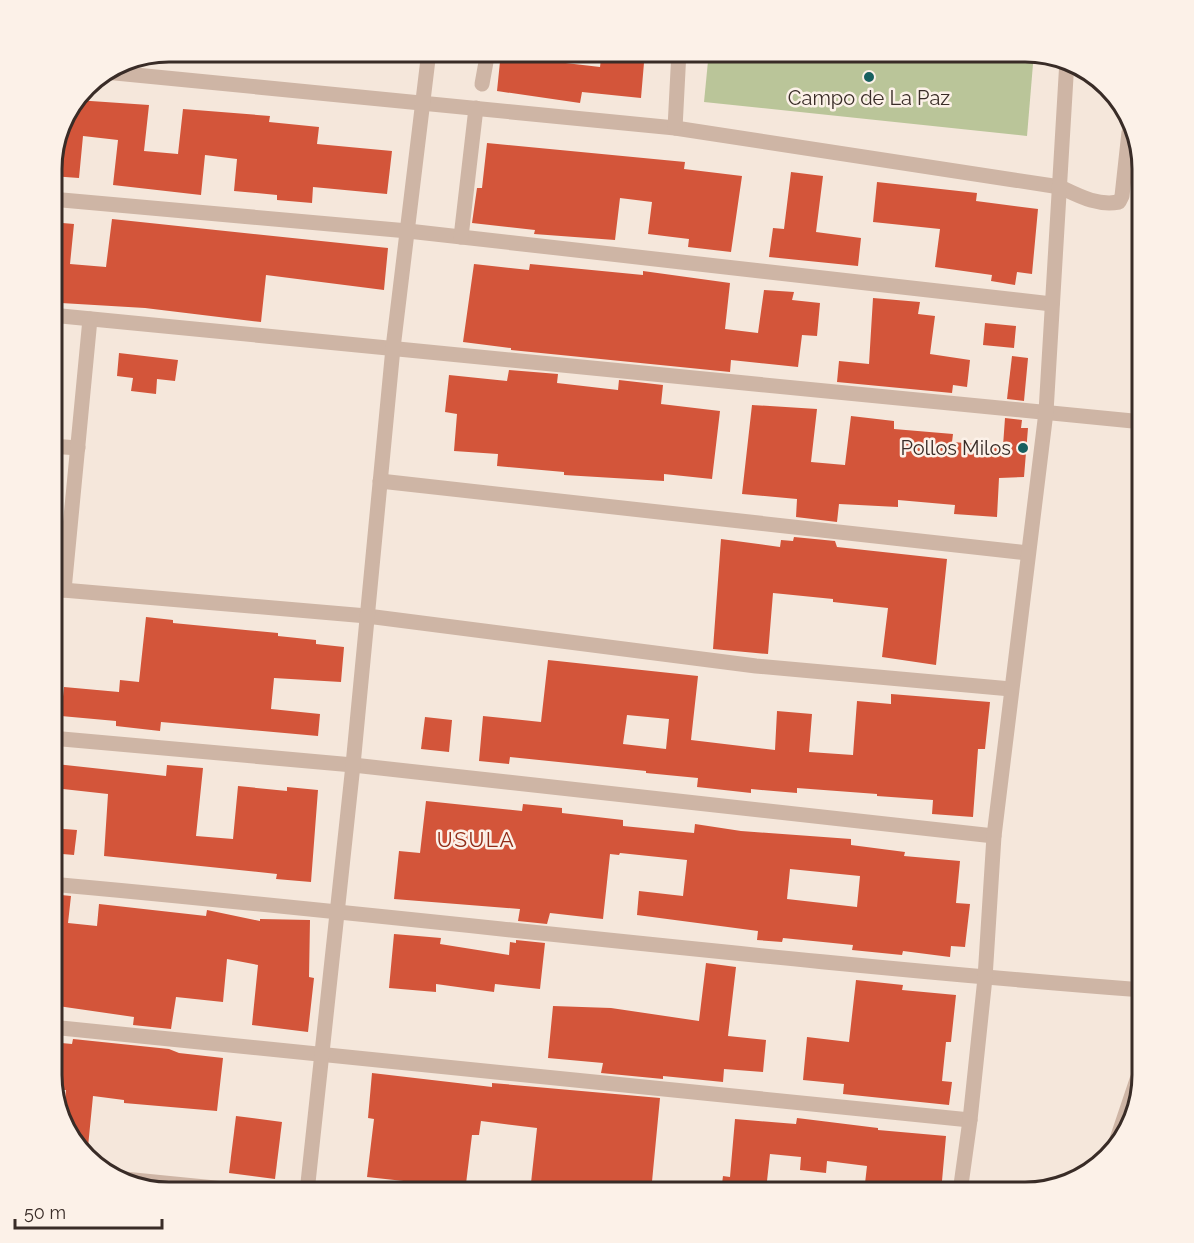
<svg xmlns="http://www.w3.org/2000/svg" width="1194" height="1243" font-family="Raleway,sans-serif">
<rect width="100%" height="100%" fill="#f5e7db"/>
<path fill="#bac599" d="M 709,51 L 1034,52 L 1027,136 L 704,102 Z"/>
<g fill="#d3553a" fill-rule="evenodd">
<path d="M 543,51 L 558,51 L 557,62 L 600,67 L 602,51 L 645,51 L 641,98 L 582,92 L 580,103 L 497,91 L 501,52 L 542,57 Z"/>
<path d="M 76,100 L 149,105 L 144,151 L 178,154 L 183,109 L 270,116 L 269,122 L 319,127 L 317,144 L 392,151 L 387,194 L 313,187 L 312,203 L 277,200 L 277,195 L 234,191 L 237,159 L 205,155 L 201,195 L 113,185 L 118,140 L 83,136 L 79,178 L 51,176 L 51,161 L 63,117 Z"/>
<path d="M 487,143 L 685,162 L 684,169 L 742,176 L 731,252 L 688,247 L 689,239 L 648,234 L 652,202 L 620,198 L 615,240 L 534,234 L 535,230 L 472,223 L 477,188 L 482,188 Z"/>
<path d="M 791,172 L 823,176 L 816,232 L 861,238 L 858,266 L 769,257 L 773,228 L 784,229 Z"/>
<path d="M 877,182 L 977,193 L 976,201 L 1038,209 L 1032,274 L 1017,272 L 1015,285 L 991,281 L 992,275 L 935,267 L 940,229 L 873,222 Z"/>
<path d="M 112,219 L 388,248 L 384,290 L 266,275 L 261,322 L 145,308 L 61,303 L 62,291 L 51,290 L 51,222 L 74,224 L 70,264 L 106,267 Z"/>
<path d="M 474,264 L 529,270 L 530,264 L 643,275 L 643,271 L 730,283 L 725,329 L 758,333 L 764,290 L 794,292 L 792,300 L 820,303 L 817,336 L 802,335 L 798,367 L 731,360 L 730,372 L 511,350 L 511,348 L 463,342 Z"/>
<path d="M 873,298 L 920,302 L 918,314 L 935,316 L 930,354 L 970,360 L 967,387 L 953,385 L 952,393 L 837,382 L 839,361 L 869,364 Z"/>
<path d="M 985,323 L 1016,326 L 1014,348 L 983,345 Z"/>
<path d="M 119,353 L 178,360 L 175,381 L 157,379 L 156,394 L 131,391 L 133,378 L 117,376 Z"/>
<path d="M 1012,356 L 1028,358 L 1024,401 L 1007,399 Z"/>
<path d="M 509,370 L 558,374 L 557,383 L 618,390 L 619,380 L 663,385 L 661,404 L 720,411 L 712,479 L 664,474 L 664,481 L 564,475 L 564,472 L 497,466 L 498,454 L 454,451 L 457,414 L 445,412 L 449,375 L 507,381 Z"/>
<path d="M 752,405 L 817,409 L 811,462 L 845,465 L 851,416 L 894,421 L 894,429 L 953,434 L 952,442 L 1003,446 L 1005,418 L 1022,420 L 1021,428 L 1028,428 L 1024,477 L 999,478 L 997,517 L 954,514 L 955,505 L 898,500 L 898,507 L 839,504 L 837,522 L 796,517 L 797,499 L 742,494 Z"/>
<path d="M 794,537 L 835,541 L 837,547 L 947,559 L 936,665 L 882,657 L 888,608 L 833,602 L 833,599 L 773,593 L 768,654 L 713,649 L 721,539 L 780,547 L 781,540 L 793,541 Z"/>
<path d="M 146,617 L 173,620 L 173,623 L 278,633 L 278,636 L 316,640 L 316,644 L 344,647 L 341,682 L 274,678 L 271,709 L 320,714 L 318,736 L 161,722 L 160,731 L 116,726 L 116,721 L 61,716 L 64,687 L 119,692 L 120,680 L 139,682 Z"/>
<path d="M 548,660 L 698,676 L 691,740 L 775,750 L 777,711 L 812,714 L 809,752 L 853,755 L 857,701 L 891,704 L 891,694 L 990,702 L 985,749 L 978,749 L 973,817 L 932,814 L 933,800 L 877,796 L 877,794 L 797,788 L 797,793 L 751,789 L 751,793 L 697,787 L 698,778 L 646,773 L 646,771 L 510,757 L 509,764 L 479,761 L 483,716 L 541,722 ZM 627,715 L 669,719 L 666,749 L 623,744 Z"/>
<path d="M 425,717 L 452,720 L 449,752 L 421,749 Z"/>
<path d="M 56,764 L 166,776 L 167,765 L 203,768 L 196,836 L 233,839 L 238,786 L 287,791 L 287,787 L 318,790 L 311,882 L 276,879 L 277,874 L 104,856 L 108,794 L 54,788 Z"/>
<path d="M 426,801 L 522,811 L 523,804 L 562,808 L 562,813 L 623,820 L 623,826 L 694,833 L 695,824 L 741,831 L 851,839 L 851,845 L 905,852 L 904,856 L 960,861 L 956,903 L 970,904 L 965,947 L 951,946 L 950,957 L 903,951 L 902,955 L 852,950 L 853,945 L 783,938 L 782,942 L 757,940 L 758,931 L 637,915 L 639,891 L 683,896 L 687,860 L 620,853 L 619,855 L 610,854 L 603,919 L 550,913 L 547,924 L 518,921 L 520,909 L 394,899 L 399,851 L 420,853 ZM 790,869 L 860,876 L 857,907 L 787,899 Z"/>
<path d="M 51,828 L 77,830 L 74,855 L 51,853 Z"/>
<path d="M 51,894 L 71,896 L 68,923 L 97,926 L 99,904 L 206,916 L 207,910 L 260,921 L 260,919 L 310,920 L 309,977 L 314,978 L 308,1032 L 252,1025 L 258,965 L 227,959 L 223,1002 L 176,997 L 171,1029 L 133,1025 L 134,1017 L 51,1005 Z"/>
<path d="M 394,934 L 441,938 L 440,944 L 509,955 L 510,942 L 516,943 L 516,940 L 545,943 L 540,989 L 495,984 L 494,992 L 436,984 L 436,992 L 389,988 Z"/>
<path d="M 706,963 L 736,967 L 728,1036 L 766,1040 L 763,1072 L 724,1069 L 723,1082 L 663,1076 L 663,1079 L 601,1073 L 603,1063 L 548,1058 L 553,1006 L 611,1008 L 699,1021 Z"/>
<path d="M 856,980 L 903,985 L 902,990 L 956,995 L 951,1042 L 946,1042 L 942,1081 L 952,1082 L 949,1105 L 843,1094 L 844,1084 L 803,1080 L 807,1037 L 849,1042 Z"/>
<path d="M 73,1039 L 169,1049 L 179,1053 L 223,1058 L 217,1111 L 124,1103 L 124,1100 L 93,1096 L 87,1157 L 80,1152 L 64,1108 L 66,1090 L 57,1090 L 51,1075 L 51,1042 L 72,1044 Z"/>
<path d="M 372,1073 L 492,1087 L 492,1083 L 660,1098 L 651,1192 L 530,1192 L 537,1128 L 481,1121 L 479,1135 L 472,1135 L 465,1192 L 430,1192 L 431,1184 L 367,1177 L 374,1119 L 368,1118 Z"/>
<path d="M 236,1116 L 282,1122 L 275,1179 L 229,1173 Z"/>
<path d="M 797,1118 L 878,1128 L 878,1130 L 946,1136 L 941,1192 L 864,1192 L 867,1166 L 827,1161 L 826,1173 L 800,1170 L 801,1157 L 770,1154 L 767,1181 L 770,1181 L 769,1192 L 721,1192 L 723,1176 L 730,1177 L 735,1119 L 796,1124 Z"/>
</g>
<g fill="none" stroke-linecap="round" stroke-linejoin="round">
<g stroke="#ceb5a5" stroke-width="15">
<path d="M 105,72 L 675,128 L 1060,187 C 1079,196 1097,206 1119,202 L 1122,196 L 1129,132"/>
<path d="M 482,84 L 488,51"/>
<path d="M 675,128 L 679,51"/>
<path d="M 51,199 L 408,231 L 1052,304"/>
<path d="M 461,237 L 476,108"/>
<path d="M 51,315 L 1143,422"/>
<path d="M 51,446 L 78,448"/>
<path d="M 380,481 L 1028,553"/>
<path d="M 51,589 L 367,616 L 756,666 L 1011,689"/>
<path d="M 64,590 L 90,319"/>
<path d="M 51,738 L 353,765 L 994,836"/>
<path d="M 51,884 C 415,917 778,962 1143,990"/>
<path d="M 51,1027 L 970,1120"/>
<path d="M 1114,1148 L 1143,1062"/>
<path d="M 114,1178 L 256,1192"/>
<path d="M 307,1192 L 353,765 L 393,348 L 429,51"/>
<path d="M 960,1192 L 970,1120 L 985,978 L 994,836 L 1046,412 L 1067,60"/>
</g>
</g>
<g fill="#18605f" stroke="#fcf1e8" stroke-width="2">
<circle cx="869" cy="77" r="6"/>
<circle cx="1023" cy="448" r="6"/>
</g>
<g text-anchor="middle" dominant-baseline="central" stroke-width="5" stroke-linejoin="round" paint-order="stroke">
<g font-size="20" fill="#392c27" stroke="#fcf1e8">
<text x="869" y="98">Campo de La Paz</text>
<text x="1011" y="448" text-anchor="end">Pollos Milos</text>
</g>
<g font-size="21" letter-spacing="1.5" fill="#912c17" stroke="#fcf1e8">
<text x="476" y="839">USULA</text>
</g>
</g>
<path d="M0 0H1194V1243H0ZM169 62H1025A107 107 0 0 1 1132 169V1075A107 107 0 0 1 1025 1182H169A107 107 0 0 1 62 1075V169A107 107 0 0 1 169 62Z" fill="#fcf1e8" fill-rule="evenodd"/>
<path fill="none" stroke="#392c27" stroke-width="3" d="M169 62H1025A107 107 0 0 1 1132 169V1075A107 107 0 0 1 1025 1182H169A107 107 0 0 1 62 1075V169A107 107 0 0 1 169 62Z"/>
<path d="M15 1219v9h147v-9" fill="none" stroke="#392c27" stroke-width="3"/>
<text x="24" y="1219" font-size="18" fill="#392c27" stroke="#fcf1e8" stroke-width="4.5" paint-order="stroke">50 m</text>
</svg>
